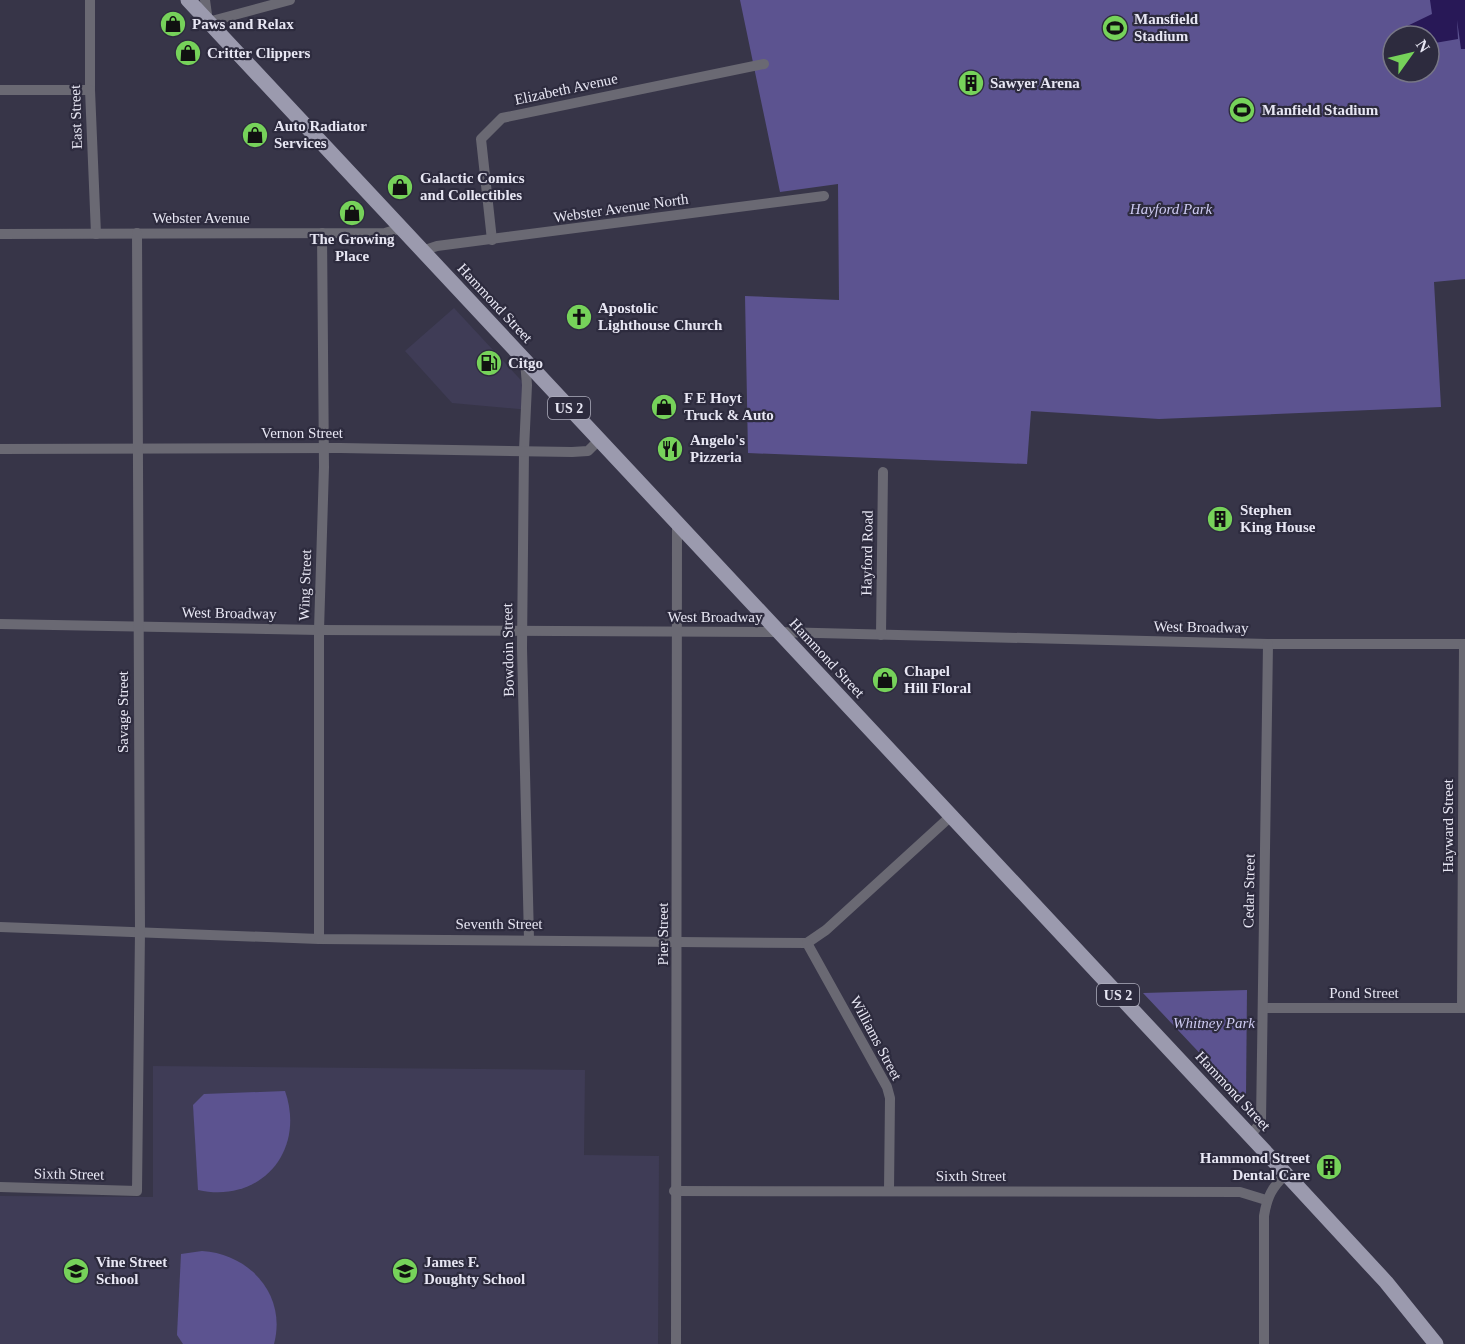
<svg xmlns="http://www.w3.org/2000/svg" width="1465" height="1344" font-family="Georgia,serif">
<rect width="100%" height="100%" fill="#373548"/>
<g fill="#3f3c56">
<path d="M 454,308 L 531,391 L 530,410 L 452,403 L 405,351 Z"/>
<path d="M 153,1066 L 585,1070 L 584,1155 L 659,1156 L 658,1344 L 0,1344 L 0,1196 L 153,1197 Z"/>
</g>
<g fill="#5c5390" fill-rule="evenodd">
<path d="M 740,0 L 1465,0 L 1465,279 L 1434,282 L 1441,407 L 1159,419 L 1031,411 L 1027,464 L 748,453 L 745,296 L 839,300 L 838,184 L 780,192 ZM 1393,36 L 1429,36 L 1429,72 L 1393,72 Z"/>
<path d="M 1247,990 L 1246,1095 L 1242,1098 L 1143,993 Z"/>
<path d="M 285,1091 C 306,1151 261,1204 198,1190 L 193,1105 L 204,1094 Z"/>
<path d="M 202,1251 C 250,1254 287,1295 274,1344 L 183,1344 L 177,1335 L 181,1254 Z"/>
</g>
<path fill="#281857" d="M 1430,0 L 1465,0 L 1465,49 L 1461,49 L 1457,20 L 1458,39 L 1429,44 L 1429,36 L 1403,36 L 1403,28 L 1432,14 Z"/>
<g fill="none" stroke-linecap="round" stroke-linejoin="round">
<g stroke="#6a6973" stroke-width="10">
<path d="M 90,0 L 90,90 L 96,234"/>
<path d="M 205,0 L 208,22 L 290,0"/>
<path d="M 0,90 L 90,90"/>
<path d="M 0,234 L 385,233 L 401,228"/>
<path d="M 492,240 L 481,139 L 502,118 L 764,64"/>
<path d="M 422,251 L 437,246 L 824,196"/>
<path d="M 525,361 L 527,385 L 524,450 L 522,648 L 529,939"/>
<path d="M 0,449 L 340,448 L 572,452 L 588,451 L 599,440"/>
<path d="M 0,624 L 319,630 L 778,632 L 1268,644 L 1465,644"/>
<path d="M 881,635 L 883,472"/>
<path d="M 0,927 L 319,939 L 807,943 L 826,930 L 951,816"/>
<path d="M 319,939 L 319,630 L 324,467 L 322,233"/>
<path d="M 807,943 L 887,1087 L 890,1098 L 889,1190"/>
<path d="M 1263,1008 L 1465,1008"/>
<path d="M 1462,1008 L 1464,644"/>
<path d="M 1250,1136 L 1261,1122 L 1268,644"/>
<path d="M 0,1187 L 137,1191 L 140,931 L 137,233"/>
<path d="M 674,1191 L 1240,1192 L 1266,1200"/>
<path d="M 676,1344 L 677,524"/>
<path d="M 1264,1344 L 1264,1216 C 1267,1197 1272,1187 1286,1174"/>
</g>
<path stroke="#9b9aae" stroke-width="15" d="M 188,0 L 1286,1174 L 1386,1282 L 1436,1344"/>
</g>
<defs>
<g id="shop-disc" transform="scale(1.35)"><circle r="9.5" fill="#76d25a" stroke="#2d2b3e"/><path d="M-5-2.5h2.3a2.7 3.5 0 0 1 5.4 0H5L5.5 6h-11ZM-1.5-2.5h3a1.5 2.3 0 0 0-3 0Z" fill="#111"/></g>
<g id="stadium-disc" transform="scale(1.35)"><circle r="9.5" fill="#76d25a" stroke="#2d2b3e"/><path d="M0-5a6.5 5 0 1 0 0 10a6.5 5 0 1 0 0-10ZM-3.5-1.8h7v3.6h-7Z" fill="#111"/></g>
<g id="building-disc" transform="scale(1.35)"><circle r="9.5" fill="#76d25a" stroke="#2d2b3e"/><path d="M-4-6H4V6H1V3H-1V6H-4ZM-2.5-4.3h1.7v1.8h-1.7ZM.8-4.3h1.7v1.8H.8ZM-2.5-1h1.7V.8h-1.7ZM.8-1h1.7V.8H.8Z" fill="#111"/></g>
<g id="church-disc" transform="scale(1.35)"><circle r="9.5" fill="#76d25a" stroke="#2d2b3e"/><path d="M-1.2-6h2.4v3.5h3.3v2.4h-3.3V6h-2.4V-.1h-3.3v-2.4h3.3Z" fill="#111"/></g>
<g id="fuel-disc" transform="scale(1.35)"><circle r="9.5" fill="#76d25a" stroke="#2d2b3e"/><path d="M-5.5-6h7V0h2V4h1.3V-2.5L3-4.5l.8-.8L6-3V5H2.5V1h-1V6h-7ZM-4.2-4.7v3.2H.2V-4.7Z" fill="#111"/></g>
<g id="restaurant-disc" transform="scale(1.35)"><circle r="9.5" fill="#76d25a" stroke="#2d2b3e"/><path d="M-5-6h1v4h1v-4h1v4h1v-4h1v5L-1.5 .5V6h-2V.5L-5-1ZM5-6V6H3V1.5H1.5Q1.5-4 5-6Z" fill="#111"/></g>
<g id="school-disc" transform="scale(1.35)"><circle r="9.5" fill="#76d25a" stroke="#2d2b3e"/><path d="M0-5L7-2L0 1L-7-2ZM-4 1L0 2.5L4 1V4Q0 6-4 4Z" fill="#111"/></g>
</defs>
<g fill-rule="evenodd">
<use href="#shop-disc" x="173" y="24"/>
<use href="#stadium-disc" x="1115" y="28"/>
<use href="#shop-disc" x="188" y="53"/>
<use href="#building-disc" x="971" y="83"/>
<use href="#stadium-disc" x="1242" y="110"/>
<use href="#shop-disc" x="255" y="135"/>
<use href="#shop-disc" x="400" y="187"/>
<use href="#shop-disc" x="352" y="213"/>
<use href="#church-disc" x="579" y="317"/>
<use href="#fuel-disc" x="489" y="363"/>
<use href="#shop-disc" x="664" y="407"/>
<use href="#restaurant-disc" x="670" y="449"/>
<use href="#building-disc" x="1220" y="519"/>
<use href="#shop-disc" x="885" y="680"/>
<use href="#building-disc" x="1329" y="1167"/>
<use href="#school-disc" x="76" y="1271"/>
<use href="#school-disc" x="405" y="1271"/>
</g>
<g text-anchor="middle" dominant-baseline="central" stroke-width="4.5" stroke-linejoin="round" paint-order="stroke">
<g fill="#2d2b3e" stroke="#afaebd" stroke-width="1.5">
<rect x="548" y="397" width="42" height="22" rx="4.5"/>
<rect x="1097" y="984" width="42" height="22" rx="4.5"/>
</g>
<g font-size="14" font-weight="bold" fill="#e7e6f3">
<text x="569" y="408">US 2</text>
<text x="1118" y="995">US 2</text>
</g>
<g font-size="15" font-weight="bold" fill="#e7e6f3" stroke="#2d2b3e" text-anchor="start">
<text x="1134" y="19">Mansfield<tspan x="1134" dy="17">Stadium</tspan></text>
<text x="192" y="24">Paws and Relax</text>
<text x="207" y="53">Critter Clippers</text>
<text x="990" y="83">Sawyer Arena</text>
<text x="1262" y="110">Manfield Stadium</text>
<text x="274" y="126">Auto Radiator<tspan x="274" dy="17">Services</tspan></text>
<text x="420" y="178">Galactic Comics<tspan x="420" dy="17">and Collectibles</tspan></text>
<text x="352" y="239" text-anchor="middle">The Growing<tspan x="352" dy="17">Place</tspan></text>
<text x="598" y="308">Apostolic<tspan x="598" dy="17">Lighthouse Church</tspan></text>
<text x="508" y="363">Citgo</text>
<text x="684" y="398">F E Hoyt<tspan x="684" dy="17">Truck &amp; Auto</tspan></text>
<text x="690" y="440">Angelo's<tspan x="690" dy="17">Pizzeria</tspan></text>
<text x="1240" y="510">Stephen<tspan x="1240" dy="17">King House</tspan></text>
<text x="904" y="671">Chapel<tspan x="904" dy="17">Hill Floral</tspan></text>
<text x="1310" y="1158" text-anchor="end">Hammond Street<tspan x="1310" dy="17">Dental Care</tspan></text>
<text x="96" y="1262">Vine Street<tspan x="96" dy="17">School</tspan></text>
<text x="424" y="1262">James F.<tspan x="424" dy="17">Doughty School</tspan></text>
</g>
<g font-size="15" fill="#e7e6f3" stroke="#2d2b3e">
<text transform="translate(566 89) rotate(-12)">Elizabeth Avenue</text>
<text transform="translate(76 117) rotate(-92)">East Street</text>
<text transform="translate(621 208) rotate(-8)">Webster Avenue North</text>
<text x="201" y="218">Webster Avenue</text>
<text transform="translate(495 303) rotate(47)">Hammond Street</text>
<text x="302" y="433">Vernon Street</text>
<text transform="translate(867 553) rotate(-89)">Hayford Road</text>
<text transform="translate(305 585) rotate(-88)">Wing Street</text>
<text transform="translate(229 613) rotate(1)">West Broadway</text>
<text x="715" y="617">West Broadway</text>
<text transform="translate(1201 627) rotate(1)">West Broadway</text>
<text transform="translate(508 650) rotate(-91)">Bowdoin Street</text>
<text transform="translate(827 658) rotate(47)">Hammond Street</text>
<text transform="translate(123 712) rotate(-90)">Savage Street</text>
<text transform="translate(1448 826) rotate(-90)">Hayward Street</text>
<text transform="translate(1249 891) rotate(-89)">Cedar Street</text>
<text x="499" y="924">Seventh Street</text>
<text transform="translate(663 934) rotate(-90)">Pier Street</text>
<text x="1364" y="993">Pond Street</text>
<text transform="translate(876 1038) rotate(62)">Williams Street</text>
<text transform="translate(1233 1091) rotate(47)">Hammond Street</text>
<text transform="translate(69 1174) rotate(1)">Sixth Street</text>
<text x="971" y="1176">Sixth Street</text>
</g>
<g font-size="15" font-style="italic" fill="#cecbf2" stroke="#2d2b3e">
<text x="1171" y="209">Hayford Park</text>
<text x="1214" y="1023">Whitney Park</text>
</g>
</g>
<g transform="translate(1411 54) rotate(56)"><circle r="28" fill="#2d2b3e" stroke="#777686" stroke-width="1.5"/>
<path d="M0-4.5L10 22L0 15L-10 22Z" fill="#76d25a"/>
<text y="-9" font-size="16" font-weight="bold" text-anchor="middle" fill="#e7e6f3">N</text>
</g>
</svg>
